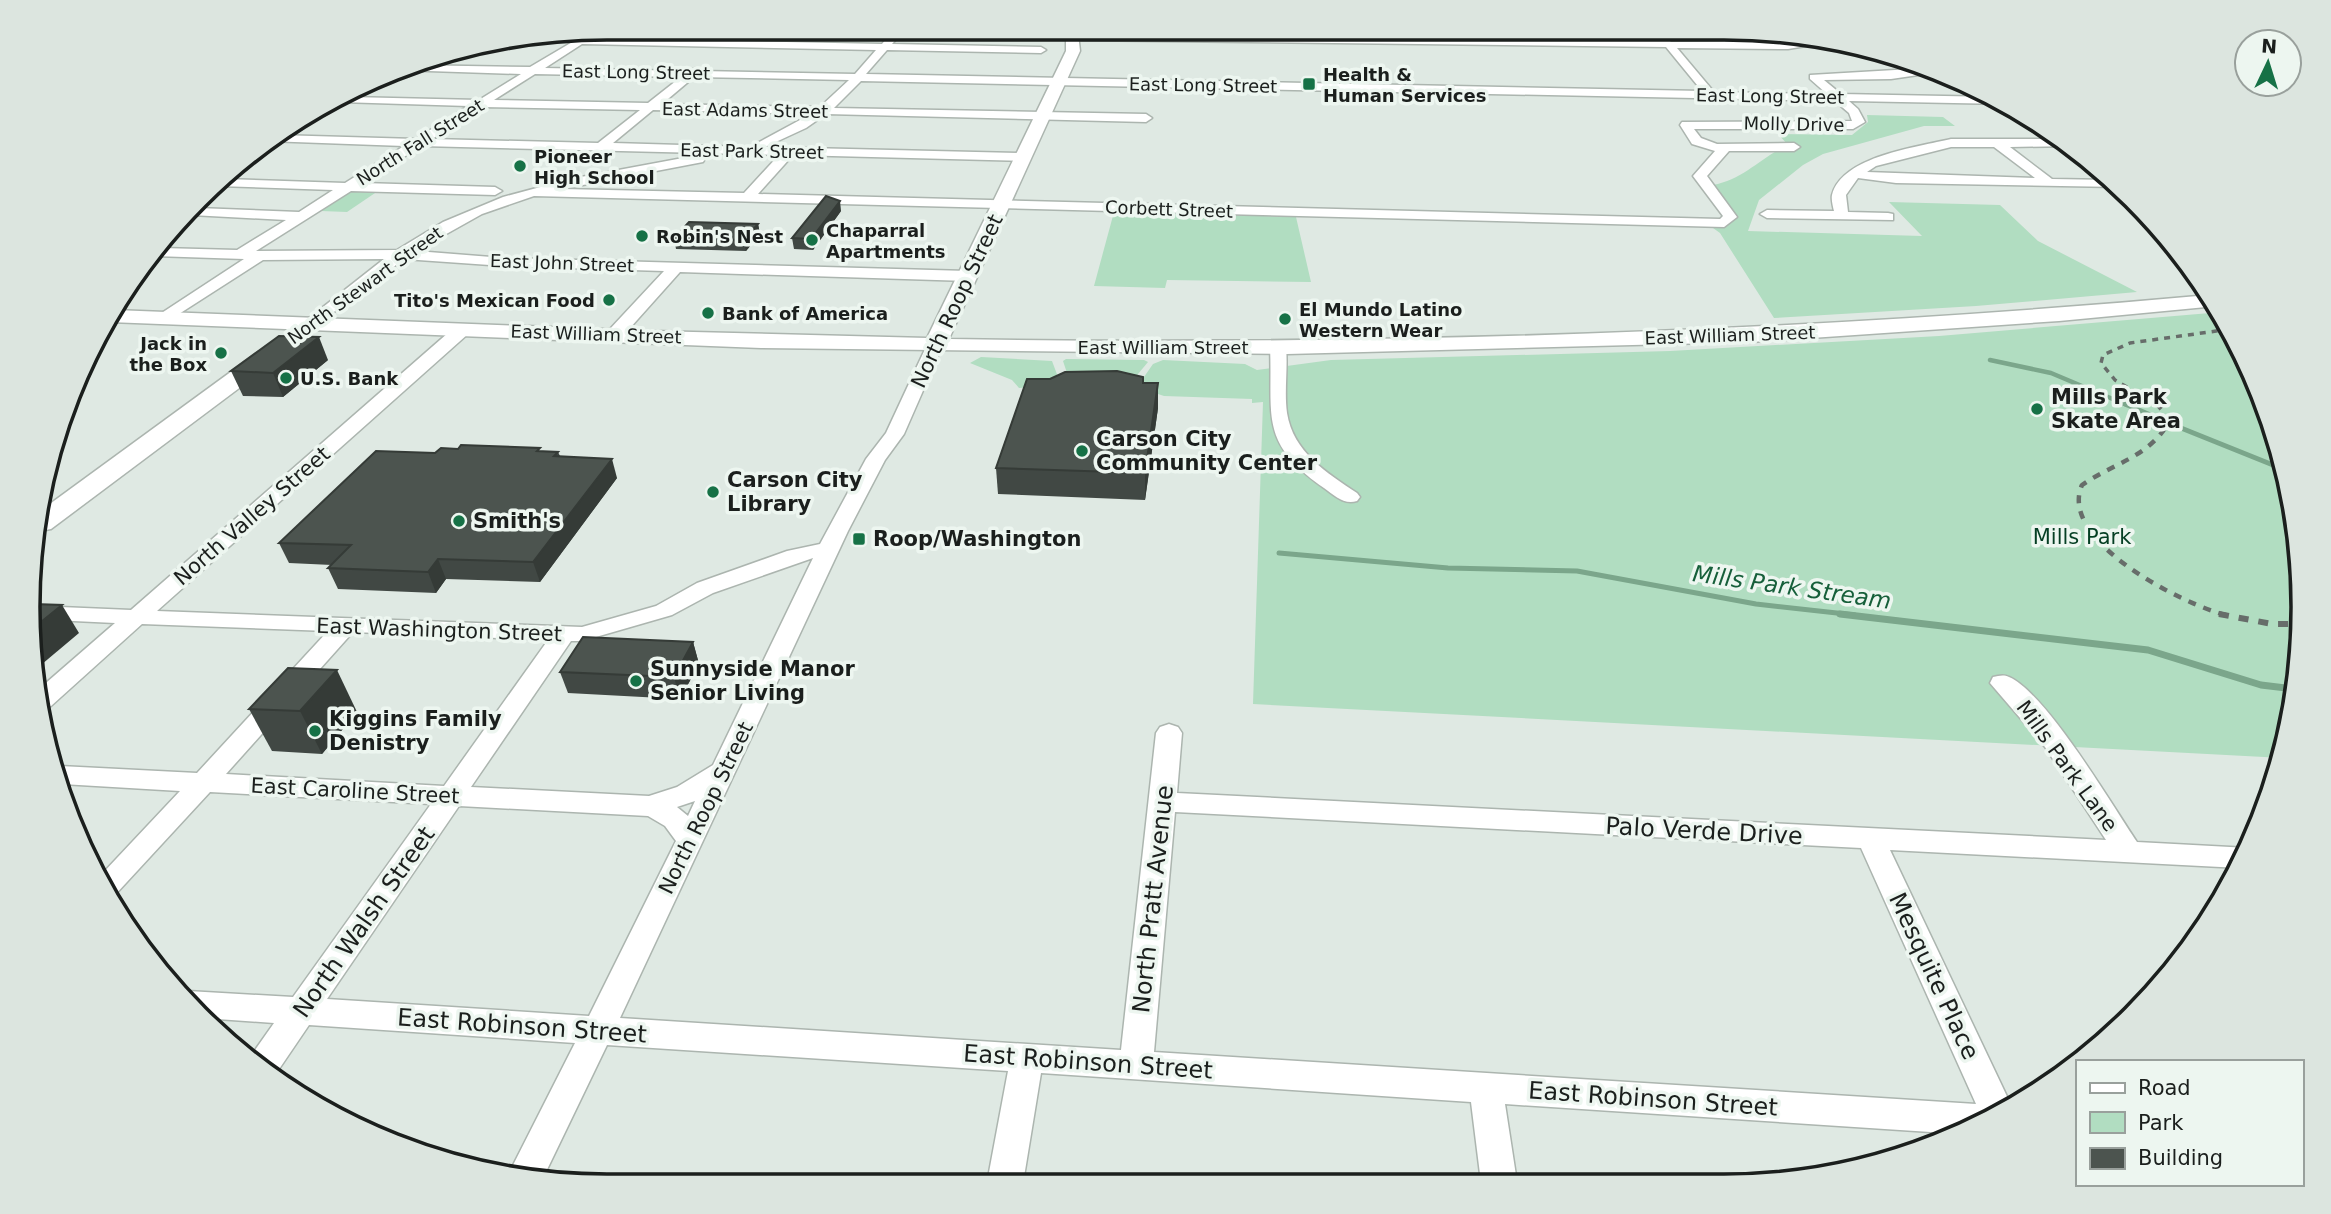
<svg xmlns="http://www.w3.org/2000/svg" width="2331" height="1214" font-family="'DejaVu Sans',sans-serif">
<rect width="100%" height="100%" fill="#dfe9e3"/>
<g fill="#b1ddc1">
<path d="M 1077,29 L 1602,29 L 1610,39 L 1086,33 Z"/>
<path d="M 1867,115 L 1943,117 L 1955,126 L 1924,126 L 1823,154 L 1803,165 L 1759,200 L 1748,231 L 1922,236 L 1889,202 L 2000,205 L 2038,241 L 2137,292 L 1976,306 L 1774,318 L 1720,233 L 1713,228 L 1727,226 L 1735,219 L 1713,185 C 1743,180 1760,158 1788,145 L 1778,134 L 1852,135 L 1868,122 Z"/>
<path d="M 353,190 L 378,191 L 347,212 L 321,211 Z"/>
<path d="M 1114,212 L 1296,217 L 1311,282 L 1167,280 L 1165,288 L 1094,286 Z"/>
<path d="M 2222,312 L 2272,421 L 2298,532 L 2302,645 L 2283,758 L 1253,704 L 1263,402 L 1252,403 L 1252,399 L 1164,396 L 1137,387 L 1153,364 L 1163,360 L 1245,364 L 1257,370 L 1331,360 L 1670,351 L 1939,336 Z"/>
<path d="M 981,357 L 1052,361 L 1061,385 L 1019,388 L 1012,380 L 970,363 Z"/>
<path d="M 1066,359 L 1144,360 L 1148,362 L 1128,386 L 1071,385 L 1063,361 Z"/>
</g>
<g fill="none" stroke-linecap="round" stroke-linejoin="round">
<path stroke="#7ba68b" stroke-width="4.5" d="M 1990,360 L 2051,373 L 2127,405"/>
<g stroke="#7ba68b" stroke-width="5">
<path d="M 2123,403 L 2157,418"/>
<path d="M 2181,428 L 2283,469"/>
<path d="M 1279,553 L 1448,568 L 1577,571 L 1756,604 L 1855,615"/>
</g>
<path stroke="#7ba68b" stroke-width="7" d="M 1840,614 L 2148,650 L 2261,685 L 2294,689"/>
<g stroke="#acb5af" stroke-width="3">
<g id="minor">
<path d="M 895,28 L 906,28 L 892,44 L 1041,47 L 1046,50 L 1041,53 L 887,50 L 866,74 L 1702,91 L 1666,47 L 1073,40 L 1068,37 L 1073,34 L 1661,41 L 1658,38 L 1663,35 L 1671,42 L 1836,41 L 1788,49 L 1677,48 L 1714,92 L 1827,94 L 1810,79 L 1810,75 L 1929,68 L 1939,72 L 1891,79 L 1824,80 L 1841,94 L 1996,97 L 2006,104 L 1849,101 L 1858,109 L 1865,122 L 1853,129 L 1694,129 L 1701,138 L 1717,144 L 1794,143 L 1800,147 L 1794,151 L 1729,151 L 1707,176 L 1737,217 L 1724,227 L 534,196 L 482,214 L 416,251 L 504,258 L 968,271 L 976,276 L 968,281 L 680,272 L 621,338 L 609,338 L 609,330 L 664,271 L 504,266 L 404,259 L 310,330 L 304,328 L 304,322 L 384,259 L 263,260 L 168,321 L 156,321 L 154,318 L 244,259 L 154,256 L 161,248 L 237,250 L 286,220 L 191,215 L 198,208 L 299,212 L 333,190 L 218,186 L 225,179 L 345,183 L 404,146 L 267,141 L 277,135 L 416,139 L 468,106 L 340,102 L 350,97 L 479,100 L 521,74 L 399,70 L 409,65 L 530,67 L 591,31 L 596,34 L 591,38 L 882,44 ZM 582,44 L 876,50 L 855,74 L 700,71 L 695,68 L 689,71 L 545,68 ZM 535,74 L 681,77 L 648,103 L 494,100 ZM 694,77 L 849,80 L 820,107 L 662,104 ZM 861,81 L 1835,101 L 1849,113 L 1852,121 L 1682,122 L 1680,125 L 1692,144 L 1715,151 L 1693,176 L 1723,216 L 1720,219 L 758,194 L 793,155 L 1023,161 L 1029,157 L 1023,153 L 765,147 L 806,128 L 826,114 L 1146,122 L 1152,118 L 1146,114 L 834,108 ZM 483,107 L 640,110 L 598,143 L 432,139 ZM 653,110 L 811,114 L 750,147 L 613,143 ZM 421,146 L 779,155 L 744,193 L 562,189 L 703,162 L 705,159 L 699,155 L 570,179 L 503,197 L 443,222 L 397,250 L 256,251 L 351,191 L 495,195 L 502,191 L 495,187 L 363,183 Z"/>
<path d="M 1951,139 L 2063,139 L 2073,146 L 2010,147 L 2052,179 L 2111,180 L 2119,187 L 1896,183 L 1858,178 L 1846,195 L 1848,212 L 1888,213 L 1893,214 L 1893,220 L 1767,218 L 1760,214 L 1767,210 L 1834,211 C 1833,207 1831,199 1832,195 C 1842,156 1918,147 1951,139 ZM 1951,147 L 1994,147 L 2035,178 L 1867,172 L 1876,166 Z"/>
<path d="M 462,325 L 470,330 L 468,334 L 157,611 L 582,627 L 656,606 L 697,583 L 787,551 L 820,544 L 866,459 L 886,433 L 927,345 L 935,340 L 943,345 L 904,434 L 885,460 L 848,531 L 620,1018 L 1121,1050 L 1156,733 L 1160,727 L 1169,724 L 1178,727 L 1182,733 L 1177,793 L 2106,840 L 2045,747 L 1990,683 L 1993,677 C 1999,676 2003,674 2009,677 C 2046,693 2112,805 2137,842 L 2249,848 L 2240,868 L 1890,850 L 2012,1107 L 1961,1134 L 1505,1104 L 1517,1182 L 1481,1182 L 1471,1102 L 1041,1073 L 1023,1183 L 987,1183 L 1008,1071 L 607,1045 L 542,1180 L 508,1175 L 575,1043 L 309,1025 L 273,1078 L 248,1060 L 274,1023 L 203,1018 L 178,994 L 188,991 L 293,997 L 431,804 L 210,792 L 114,896 L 101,875 L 180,791 L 62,784 L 58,766 L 60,766 L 197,773 L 328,631 L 142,624 L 51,706 L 44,708 L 39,689 L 115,623 L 32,619 L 33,607 L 37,606 L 131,610 L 456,326 ZM 813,558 L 713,765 L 677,787 L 649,796 L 471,787 L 571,641 L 582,641 L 672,615 L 713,593 ZM 353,632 L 548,640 L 444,786 L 226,774 ZM 695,801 L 688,816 L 677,807 ZM 459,806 L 648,816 L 665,826 L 676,841 L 589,1016 L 327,999 ZM 1175,812 L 1861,848 L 1976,1104 L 1154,1052 Z"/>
<path d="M 1278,342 L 1286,347 C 1288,369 1284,391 1287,413 C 1293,452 1327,473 1357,493 L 1360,497 L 1357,501 C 1344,505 1335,496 1324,488 C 1258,442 1273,416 1270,347 Z"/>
</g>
</g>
<g stroke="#acb5af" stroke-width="3">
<g id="major">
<path d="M 1054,28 L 1069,28 L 1078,34 L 1080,51 L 949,339 C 1370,346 1790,333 2209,295 L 2217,306 L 2059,321 L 1751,342 L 1287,354 L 761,348 L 109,322 L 114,310 L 653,331 L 927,338 L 1066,51 L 1066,38 Z"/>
<path d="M 266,350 L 277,357 L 274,362 L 51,529 L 40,531 L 43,509 L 258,352 Z"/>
</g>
</g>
<use href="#minor" fill="#fff" fill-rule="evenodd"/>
<use href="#major" fill="#fff" fill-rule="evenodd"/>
<path stroke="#676d6a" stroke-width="3.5" stroke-dasharray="6 6" stroke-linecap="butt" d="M 2158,405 L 2115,380 L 2101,363 L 2103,355 L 2130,343 L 2231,329"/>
<path stroke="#676d6a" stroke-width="4.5" stroke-dasharray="8 8" stroke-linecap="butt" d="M 2156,403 L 2170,419 C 2153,456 2113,463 2082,485 C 2057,541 2184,605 2226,615"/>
<path stroke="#676d6a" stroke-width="6" stroke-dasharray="10 10" stroke-linecap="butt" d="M 2219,614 L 2272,624 L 2301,624"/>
</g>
<g fill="#414844">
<path d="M 841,211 L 813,250 L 794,249 L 792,238 Z"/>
<path d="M 758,224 L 760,234 L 746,251 L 676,249 L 674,238 Z"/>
<path d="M 328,360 L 283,397 L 243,396 L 231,371 Z"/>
<path d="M 1050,379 L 1158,383 L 1158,408 L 1145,500 L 998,494 L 996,468 Z"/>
<path d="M 541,452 L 558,452 L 560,456 L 617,478 L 540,582 L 446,579 L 436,593 L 338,589 L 328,568 L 332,565 L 289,563 L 279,543 Z"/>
<path d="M 693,642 L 699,664 L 680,699 L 568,693 L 560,672 Z"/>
<path d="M 249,709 L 357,712 L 322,754 L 272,751 Z"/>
</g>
<g fill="#353b37">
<path d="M 840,201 L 841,211 L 813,250 L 811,239 Z"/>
<path d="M 758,224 L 760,234 L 746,251 L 744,240 Z"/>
<path d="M 319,337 L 328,360 L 283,397 L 273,373 Z"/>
<path d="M 1158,383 L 1158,408 L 1145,500 L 1145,473 Z"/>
<path d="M 612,459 L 617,478 L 540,582 L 533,562 Z"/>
<path d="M 438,559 L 446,579 L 436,593 L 428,572 Z"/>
<path d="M 62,605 L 79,633 L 35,670 L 29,645 L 31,630 Z"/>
<path d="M 693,642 L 699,664 L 680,699 L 674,677 Z"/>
<path d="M 337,670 L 357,712 L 322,754 L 300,711 Z"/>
</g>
<g fill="#4c544f" stroke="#353b37" stroke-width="2">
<path d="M 826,196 L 840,201 L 811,239 L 792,238 Z"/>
<path d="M 689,222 L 758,224 L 744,240 L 674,238 Z"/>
<path d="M 279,336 L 319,337 L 273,373 L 231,371 Z"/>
<path d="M 1117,371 L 1143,377 L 1143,383 L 1158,383 L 1145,473 L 996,468 L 1027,379 L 1050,379 L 1065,372 Z"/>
<path d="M 461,445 L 540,448 L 537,451 L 558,452 L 554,456 L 612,459 L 533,562 L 438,559 L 428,572 L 328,568 L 351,545 L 279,543 L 376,451 L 435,453 L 441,448 L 458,449 Z"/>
<path d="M 33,604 L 62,605 L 31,630 Z"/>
<path d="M 583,637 L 693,642 L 674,677 L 560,672 Z"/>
<path d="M 288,668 L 337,670 L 300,711 L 249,709 Z"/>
</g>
<g fill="#167146" stroke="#edf6f0" stroke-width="2.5">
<rect x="1302" y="77" width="14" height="14" rx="3.5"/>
<circle cx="520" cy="166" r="7"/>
<circle cx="642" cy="236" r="7"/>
<circle cx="812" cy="240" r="7"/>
<circle cx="609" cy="300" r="7"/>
<circle cx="708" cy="313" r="7"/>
<circle cx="1285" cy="319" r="7"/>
<circle cx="221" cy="353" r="7"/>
<circle cx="286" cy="378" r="7"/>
<circle cx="2037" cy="409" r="7"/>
<circle cx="1082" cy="451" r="7"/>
<circle cx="713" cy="492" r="7"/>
<circle cx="459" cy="521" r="7"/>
<rect x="852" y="532" width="14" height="14" rx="3.5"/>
<circle cx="636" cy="681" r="7"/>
<circle cx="315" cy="731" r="7"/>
</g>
<g text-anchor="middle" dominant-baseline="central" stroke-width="7" stroke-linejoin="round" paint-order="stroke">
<g font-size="18" fill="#1b1f1d" stroke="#edf6f0">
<text transform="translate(636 72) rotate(1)">East Long Street</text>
<text transform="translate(1203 85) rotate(1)">East Long Street</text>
<text transform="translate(1770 96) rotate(1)">East Long Street</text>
<text transform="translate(745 110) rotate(1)">East Adams Street</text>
<text transform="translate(1794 124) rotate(1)">Molly Drive</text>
<text transform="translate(420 142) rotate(-32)">North Fall Street</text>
<text transform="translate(752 151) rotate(1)">East Park Street</text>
<text transform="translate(1169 209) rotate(2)">Corbett Street</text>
<text transform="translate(562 263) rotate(2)">East John Street</text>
<text transform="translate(365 285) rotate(-36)">North Stewart Street</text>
<text transform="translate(596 334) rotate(2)">East William Street</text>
<text transform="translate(1730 335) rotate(-2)">East William Street</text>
<text x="1163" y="347">East William Street</text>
</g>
<g font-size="18" font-weight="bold" fill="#1b1f1d" stroke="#edf6f0" text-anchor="start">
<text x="1323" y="74">Health &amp;<tspan x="1323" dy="21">Human Services</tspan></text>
<text x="534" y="156">Pioneer<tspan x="534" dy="21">High School</tspan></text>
<text x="826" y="230">Chaparral<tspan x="826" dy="21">Apartments</tspan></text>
<text x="656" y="236">Robin's Nest</text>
<text x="595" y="300" text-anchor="end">Tito's Mexican Food</text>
<text x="1299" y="309">El Mundo Latino<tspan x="1299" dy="21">Western Wear</tspan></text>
<text x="722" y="313">Bank of America</text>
<text x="207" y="343" text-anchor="end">Jack in<tspan x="207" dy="21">the Box</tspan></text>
<text x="300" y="378">U.S. Bank</text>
</g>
<g font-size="21" fill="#1b1f1d" stroke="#edf6f0">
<text transform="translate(957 301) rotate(-65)">North Roop Street</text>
<text transform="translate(252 516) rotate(-41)">North Valley Street</text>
<text transform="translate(439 630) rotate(2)">East Washington Street</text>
<text transform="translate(2067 766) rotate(54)">Mills Park Lane</text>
<text transform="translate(355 791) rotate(3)">East Caroline Street</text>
<text transform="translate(706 808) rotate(-64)">North Roop Street</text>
</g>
<g font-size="21" font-weight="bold" fill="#1b1f1d" stroke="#edf6f0" text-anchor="start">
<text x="2051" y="397">Mills Park<tspan x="2051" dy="24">Skate Area</tspan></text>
<text x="1096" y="439">Carson City<tspan x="1096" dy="24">Community Center</tspan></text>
<text x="727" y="480">Carson City<tspan x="727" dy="24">Library</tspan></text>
<text x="473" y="521">Smith's</text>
<text x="873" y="539">Roop/Washington</text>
<text x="650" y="669">Sunnyside Manor<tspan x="650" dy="24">Senior Living</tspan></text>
<text x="329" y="719">Kiggins Family<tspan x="329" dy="24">Denistry</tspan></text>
</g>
<g font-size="21" fill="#053f24" stroke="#edf6f0">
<text x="2082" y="537">Mills Park</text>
</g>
<g font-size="23" font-style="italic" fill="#165f3a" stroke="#edf6f0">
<text transform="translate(1792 587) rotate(8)">Mills Park Stream</text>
</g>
<g font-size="24" fill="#1b1f1d" stroke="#edf6f0">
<text transform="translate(1704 831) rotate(3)">Palo Verde Drive</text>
<text transform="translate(1153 899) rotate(-84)">North Pratt Avenue</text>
<text transform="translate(364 922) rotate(-55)">North Walsh Street</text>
<text transform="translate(1934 976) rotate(65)">Mesquite Place</text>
<text transform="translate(522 1026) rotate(4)">East Robinson Street</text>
<text transform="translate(1088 1062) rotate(4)">East Robinson Street</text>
<text transform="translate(1653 1099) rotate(4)">East Robinson Street</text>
</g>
</g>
<path d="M0 0H2331V1214H0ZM607 40H1724A567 567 0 0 1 2291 607V607A567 567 0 0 1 1724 1174H607A567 567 0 0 1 40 607V607A567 567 0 0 1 607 40Z" fill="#dce5df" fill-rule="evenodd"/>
<path fill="none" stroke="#1b1f1d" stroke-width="3.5" d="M607 40H1724A567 567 0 0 1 2291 607V607A567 567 0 0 1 1724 1174H607A567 567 0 0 1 40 607V607A567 567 0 0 1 607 40Z"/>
<rect x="2076" y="1060" width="228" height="126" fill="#edf6f0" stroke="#99a09c" stroke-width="2"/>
<rect x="2090" y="1083" width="35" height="10" fill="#ffffff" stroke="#99a09c" stroke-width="2"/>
<text x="2138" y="1095" font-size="21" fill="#1b1f1d">Road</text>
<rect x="2090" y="1112" width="35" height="21" fill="#b1ddc1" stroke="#99a09c" stroke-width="2"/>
<text x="2138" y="1130" font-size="21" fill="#1b1f1d">Park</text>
<rect x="2090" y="1148" width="35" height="21" fill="#4c544f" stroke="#99a09c" stroke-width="2"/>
<text x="2138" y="1165" font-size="21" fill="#1b1f1d">Building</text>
<g transform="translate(2268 63) rotate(4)"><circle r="33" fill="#edf6f0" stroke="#99a09c" stroke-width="2"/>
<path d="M0-5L12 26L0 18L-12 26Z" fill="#167146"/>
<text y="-10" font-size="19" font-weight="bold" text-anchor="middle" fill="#1b1f1d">N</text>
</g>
</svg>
